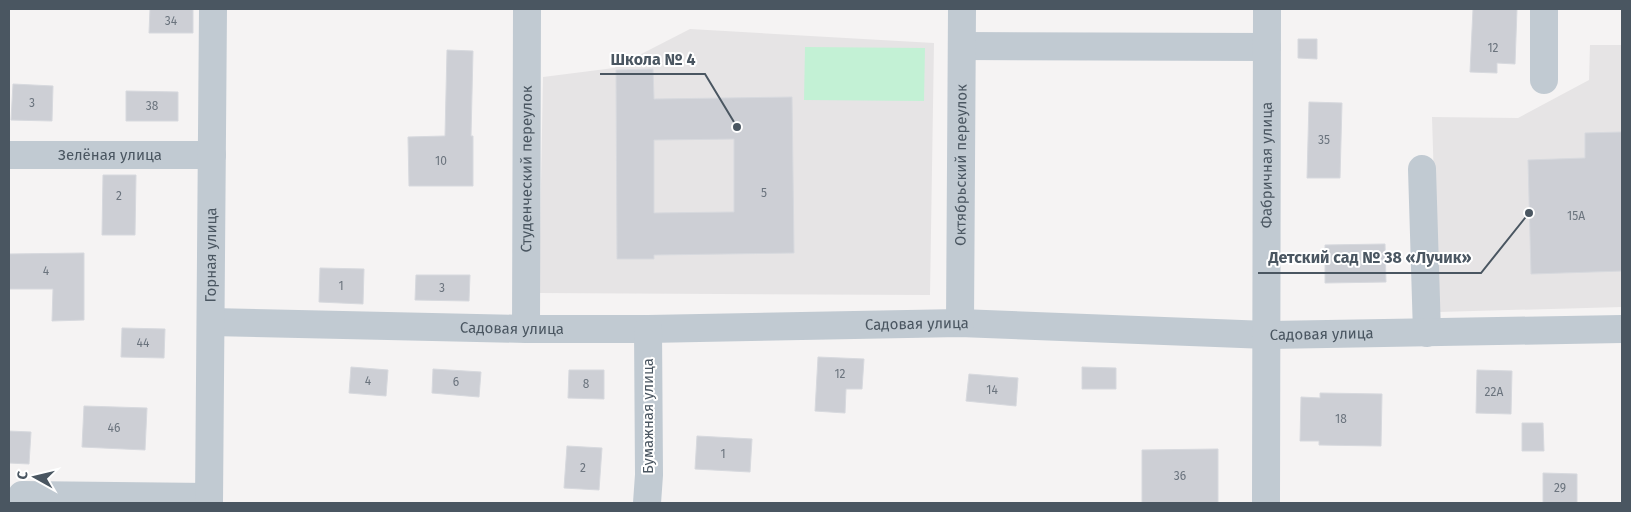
<svg xmlns="http://www.w3.org/2000/svg" width="1631" height="512" font-family="'Fira Sans',sans-serif">
<rect width="100%" height="100%" fill="#f5f3f3"/>
<g fill="#e6e4e5">
<path d="M 690,29 L 934,43 L 930,295 L 539,293 L 543,77 L 614,68 Z"/>
<path d="M 1590,45 L 1622,45 L 1622,307 L 1438,312 L 1432,117 L 1518,118 L 1589,80 Z"/>
</g>
<path fill="#c3f1d5" d="M 805,47 L 925,48 L 924,101 L 804,100 Z"/>
<g fill="#cdcfd5" stroke="#d7d9de" fill-rule="evenodd">
<path d="M 150,9 L 193,9 L 193,33 L 149,33 Z"/>
<path d="M 1473,9 L 1517,9 L 1515,64 L 1497,63 L 1497,73 L 1470,72 Z"/>
<path d="M 1298,39 L 1317,39 L 1317,59 L 1298,58 Z"/>
<path d="M 447,50 L 473,51 L 471,136 L 473,136 L 473,186 L 409,186 L 408,137 L 445,136 Z"/>
<path d="M 653,69 L 654,99 L 792,97 L 794,253 L 654,255 L 654,259 L 617,259 L 616,70 ZM 734,139 L 734,212 L 654,213 L 654,140 Z"/>
<path d="M 13,84 L 53,86 L 52,121 L 11,120 Z"/>
<path d="M 126,91 L 178,92 L 178,121 L 126,121 Z"/>
<path d="M 1309,102 L 1342,103 L 1340,178 L 1307,178 Z"/>
<path d="M 1622,132 L 1622,271 L 1531,274 L 1528,160 L 1585,158 L 1585,133 Z"/>
<path d="M 103,175 L 136,175 L 135,235 L 102,235 Z"/>
<path d="M 1385,244 L 1386,282 L 1325,283 L 1325,245 Z"/>
<path d="M 84,253 L 84,320 L 52,321 L 53,289 L 9,289 L 9,254 Z"/>
<path d="M 320,268 L 364,269 L 363,304 L 319,302 Z"/>
<path d="M 416,275 L 470,275 L 469,301 L 415,300 Z"/>
<path d="M 122,328 L 165,329 L 164,358 L 121,357 Z"/>
<path d="M 818,357 L 864,359 L 862,389 L 846,389 L 845,413 L 815,411 Z"/>
<path d="M 351,367 L 388,370 L 386,396 L 349,393 Z"/>
<path d="M 1082,367 L 1116,368 L 1116,389 L 1082,389 Z"/>
<path d="M 433,369 L 481,372 L 479,397 L 432,393 Z"/>
<path d="M 569,370 L 604,370 L 604,399 L 568,398 Z"/>
<path d="M 1477,370 L 1512,371 L 1511,414 L 1476,413 Z"/>
<path d="M 969,374 L 1018,378 L 1016,406 L 966,401 Z"/>
<path d="M 1320,393 L 1382,394 L 1381,446 L 1319,445 L 1319,441 L 1300,441 L 1301,397 L 1320,398 Z"/>
<path d="M 84,406 L 147,408 L 145,450 L 82,447 Z"/>
<path d="M 1522,423 L 1543,423 L 1544,451 L 1522,451 Z"/>
<path d="M 9,431 L 31,432 L 29,464 L 9,463 Z"/>
<path d="M 697,436 L 752,439 L 750,472 L 695,469 Z"/>
<path d="M 567,446 L 602,448 L 599,490 L 564,488 Z"/>
<path d="M 1218,449 L 1218,503 L 1142,503 L 1142,450 Z"/>
<path d="M 1543,473 L 1577,474 L 1577,503 L 1543,503 Z"/>
</g>
<g fill="none" stroke-linecap="round" stroke-linejoin="round">
<g stroke="#c1cad2" stroke-width="28">
<path d="M 1544,9 L 1544,80"/>
<path d="M 962,46 L 1267,47"/>
<path id="s1" d="M 9,155 L 212,155"/>
<path d="M 1422,169 L 1427,333"/>
<path id="s2" d="M 211,322 L 526,329 L 648,329 L 960,323 L 1267,335 L 1622,329"/>
<path id="s3" d="M 960,323 L 962,9"/>
<path id="s4" d="M 526,329 L 527,9"/>
<path d="M 22,495 L 209,497"/>
<path id="s5" d="M 209,503 L 213,9"/>
<path d="M 647,503 L 649,475 L 648,329"/>
<path id="s6" d="M 1266,503 L 1267,9"/>
</g>
</g>
<g text-anchor="middle" dominant-baseline="central" stroke-width="4" stroke-linejoin="round" paint-order="stroke">
<g font-size="12" fill="#6b747e">
<text x="171" y="21">34</text>
<text x="1493" y="48">12</text>
<text x="32" y="103">3</text>
<text x="152" y="106">38</text>
<text x="1324" y="140">35</text>
<text x="441" y="161">10</text>
<text x="764" y="193">5</text>
<text x="119" y="196">2</text>
<text x="1576" y="216">15А</text>
<text x="46" y="271">4</text>
<text x="341" y="286">1</text>
<text x="442" y="288">3</text>
<text x="143" y="343">44</text>
<text x="840" y="374">12</text>
<text x="368" y="381">4</text>
<text x="456" y="382">6</text>
<text x="586" y="384">8</text>
<text x="992" y="390">14</text>
<text x="1494" y="392">22А</text>
<text x="1341" y="419">18</text>
<text x="114" y="428">46</text>
<text x="723" y="454">1</text>
<text x="583" y="468">2</text>
<text x="1180" y="476">36</text>
<text x="1560" y="488">29</text>
</g>
<g font-size="15" fill="#4a5661" stroke="#fff">
<text stroke="none"><textPath href="#s1" startOffset="101">Зелёная улица</textPath></text>
<text stroke="none"><textPath href="#s3" startOffset="158">Октябрьский переулок</textPath></text>
<text stroke="none"><textPath href="#s6" startOffset="338">Фабричная улица</textPath></text>
<text stroke="none"><textPath href="#s4" startOffset="160">Студенческий переулок</textPath></text>
<text stroke="none"><textPath href="#s5" startOffset="248">Горная улица</textPath></text>
<text stroke="none"><textPath href="#s2" startOffset="706">Садовая улица</textPath></text>
<text stroke="none"><textPath href="#s2" startOffset="301">Садовая улица</textPath></text>
<text stroke="none"><textPath href="#s2" startOffset="1111">Садовая улица</textPath></text>
<text transform="translate(648 416) rotate(-90)">Бумажная улица</text>
</g>
</g>
<path fill="none" stroke="#4a5661" stroke-width="2" d="M737 127L705 74H600M1529 213L1481 273H1258"/>
<g fill="#4a5661" stroke="#fff" stroke-width="2">
<circle cx="737" cy="127" r="5"/>
<circle cx="1529" cy="213" r="5"/>
</g>
<g font-size="16" text-anchor="middle" font-weight="bold" fill="#4a5661" stroke="#fff" stroke-width="4" stroke-linejoin="round" paint-order="stroke">
<text x="653" y="65">Школа № 4</text>
<text x="1370" y="263">Детский сад № 38 «Лучик»</text>
</g>
<rect width="1631" height="512" fill="none" stroke="#4a5661" stroke-width="20"/>
<g transform="translate(35 477) rotate(278)" stroke="#ffffff" stroke-width="4" paint-order="stroke">
<path d="M0-4L9 19L0 12L-9 19Z" fill="#4a5661"/>
<text y="-8" font-size="14" font-weight="bold" text-anchor="middle" fill="#4a5661">С</text>
</g>
</svg>
